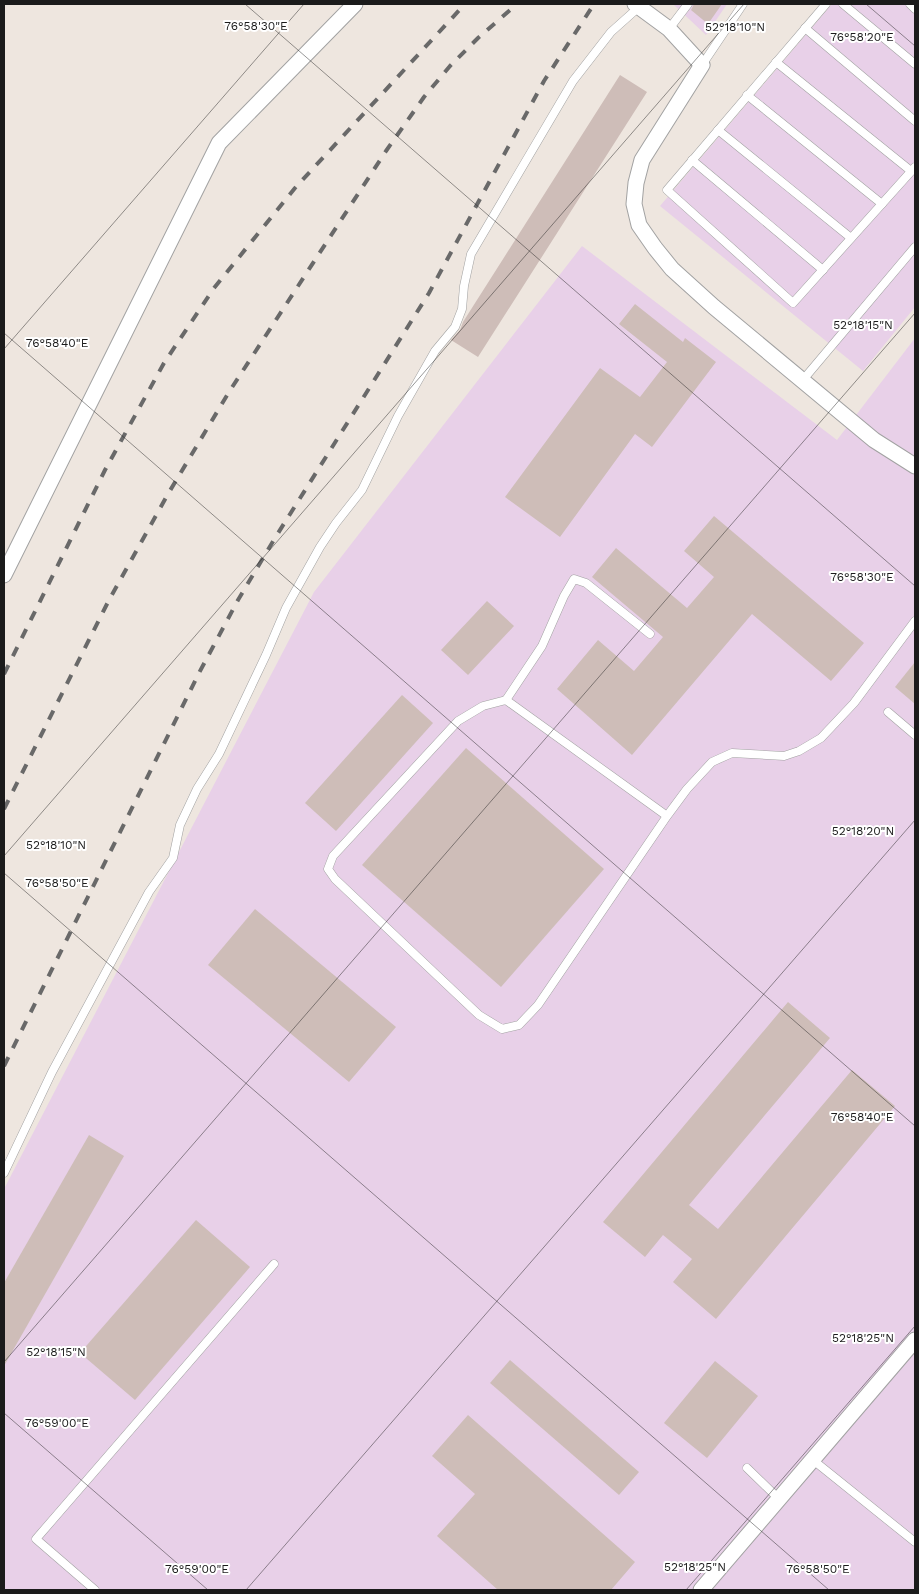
<svg xmlns="http://www.w3.org/2000/svg" width="919" height="1594" font-family="'Work Sans',sans-serif">
<rect width="100%" height="100%" fill="#eee6df"/>
<g fill="#e8d0e8">
<path d="M 673,4 L 727,4 L 706,35 Z"/>
<path d="M 832,4 L 915,4 L 915,307 L 863,371 L 660,206 Z"/>
<path d="M 582,246 L 837,440 L 915,338 L 915,1590 L 4,1590 L 4,1189 L 314,592 Z"/>
</g>
<g fill="#cebdb8">
<path d="M 694,4 L 722,4 L 708,24 L 691,10 Z"/>
<path d="M 620,75 L 647,92 L 478,357 L 451,340 L 460,330 L 463,322 Z"/>
<path d="M 635,304 L 683,342 L 685,338 L 716,362 L 652,447 L 635,434 L 560,537 L 505,497 L 600,368 L 640,397 L 667,362 L 619,324 Z"/>
<path d="M 714,516 L 864,643 L 831,681 L 752,614 L 632,755 L 557,689 L 598,640 L 634,671 L 663,637 L 592,577 L 616,548 L 687,608 L 714,577 L 684,551 Z"/>
<path d="M 487,601 L 514,626 L 468,675 L 441,650 Z"/>
<path d="M 915,662 L 915,704 L 895,687 Z"/>
<path d="M 402,695 L 433,723 L 336,831 L 305,803 Z"/>
<path d="M 466,748 L 604,869 L 501,987 L 362,865 Z"/>
<path d="M 255,909 L 396,1027 L 349,1082 L 208,965 Z"/>
<path d="M 788,1002 L 830,1038 L 689,1205 L 718,1229 L 852,1070 L 895,1106 L 716,1319 L 673,1282 L 692,1259 L 663,1235 L 645,1257 L 603,1222 Z"/>
<path d="M 89,1135 L 124,1156 L 4,1366 L 4,1283 Z"/>
<path d="M 196,1220 L 250,1267 L 135,1400 L 80,1353 Z"/>
<path d="M 510,1360 L 639,1472 L 619,1495 L 490,1383 Z"/>
<path d="M 715,1361 L 758,1396 L 707,1458 L 664,1423 Z"/>
<path d="M 468,1415 L 635,1562 L 611,1590 L 498,1590 L 437,1536 L 475,1494 L 432,1456 Z"/>
</g>
<g fill="none" stroke-linecap="round" stroke-linejoin="round">
<g stroke="#a2a2a2" stroke-width="9">
<g id="service">
<path d="M 826,4 L 667,190 L 793,303 L 915,167"/>
<path d="M 843,4 L 915,64"/>
<path d="M 910,4 L 915,9"/>
<path d="M 805,28 L 915,121"/>
<path d="M 669,29 L 688,4"/>
<path d="M 776,62 L 911,171"/>
<path d="M 702,65 L 743,4"/>
<path d="M 747,95 L 882,204"/>
<path d="M 718,130 L 851,238"/>
<path d="M 692,160 L 823,270"/>
<path d="M 802,381 L 915,247"/>
<path d="M 506,700 L 542,646 L 564,596 L 574,579 L 586,583 L 650,634"/>
<path d="M 888,712 L 915,735"/>
<path d="M 667,816 L 506,700 L 483,706 L 458,721 L 333,856 L 328,869 L 335,879 L 479,1015 L 502,1029 L 519,1025 L 538,1005 L 667,816 L 687,789 L 712,762 L 732,753 L 784,756 L 799,751 L 821,738 L 854,703 L 915,621"/>
<path d="M 4,1173 L 52,1072 L 149,892 L 173,858 L 180,825 L 197,789 L 219,754 L 266,655 L 286,608 L 320,547 L 336,523 L 362,490 L 398,416 L 435,351 L 455,327 L 462,309 L 464,286 L 471,254 L 573,81 L 611,32 L 639,7"/>
<path d="M 813,1460 L 915,1542"/>
<path d="M 747,1468 L 779,1499"/>
<path d="M 95,1590 L 36,1539 L 274,1264"/>
</g>
</g>
<g stroke="#a2a2a2" stroke-width="17">
<g id="minor">
<path d="M 635,4 L 669,29 L 702,65 L 642,160 L 636,183 L 634,204 L 639,225 L 655,248 L 672,269 L 714,307 L 874,440 L 915,466"/>
<path d="M 4,575 L 219,143 L 355,4"/>
<path d="M 701,1590 L 915,1340"/>
</g>
</g>
<use href="#service" stroke="#fff" stroke-width="8"/>
<use href="#minor" stroke="#fff" stroke-width="15"/>
<g stroke="#696969" stroke-width="4" stroke-dasharray="10 10" stroke-linecap="butt">
<path d="M 4,674 L 105,470 L 164,363 L 214,288 L 295,188 L 465,4"/>
<path d="M 4,809 L 109,600 L 168,494 L 229,392 L 386,151 L 424,97 L 450,66 L 478,38 L 517,4"/>
<path d="M 4,1066 L 199,673 L 238,600 L 275,538 L 429,293 L 544,81 L 594,4"/>
</g>
</g>
<path fill="none" stroke="#1b1b1b" stroke-width="1" stroke-opacity="0.45" d="M 245,4 L 915,586M 866,4 L 915,46M 4,333 L 915,1126M 4,349 L 304,4M 4,856 L 744,4M 4,873 L 829,1590M 4,1362 L 915,313M 4,1413 L 208,1590M 246,1590 L 915,820M 686,1590 L 915,1326"/>
<g font-size="12" text-anchor="middle" fill="#1b1b1b" stroke="#fff" stroke-width="4" stroke-linejoin="round" paint-order="stroke">
<text x="256" y="30">76°58'30"E</text>
<text x="735" y="31">52°18'10"N</text>
<text x="862" y="41">76°58'20"E</text>
<text x="863" y="329">52°18'15"N</text>
<text x="57" y="347">76°58'40"E</text>
<text x="862" y="581">76°58'30"E</text>
<text x="863" y="835">52°18'20"N</text>
<text x="56" y="849">52°18'10"N</text>
<text x="57" y="887">76°58'50"E</text>
<text x="862" y="1121">76°58'40"E</text>
<text x="863" y="1342">52°18'25"N</text>
<text x="56" y="1356">52°18'15"N</text>
<text x="57" y="1427">76°59'00"E</text>
<text x="695" y="1571">52°18'25"N</text>
<text x="197" y="1573">76°59'00"E</text>
<text x="818" y="1573">76°58'50"E</text>
</g>
<rect width="919" height="1594" fill="none" stroke="#1b1b1b" stroke-width="10"/>
</svg>
